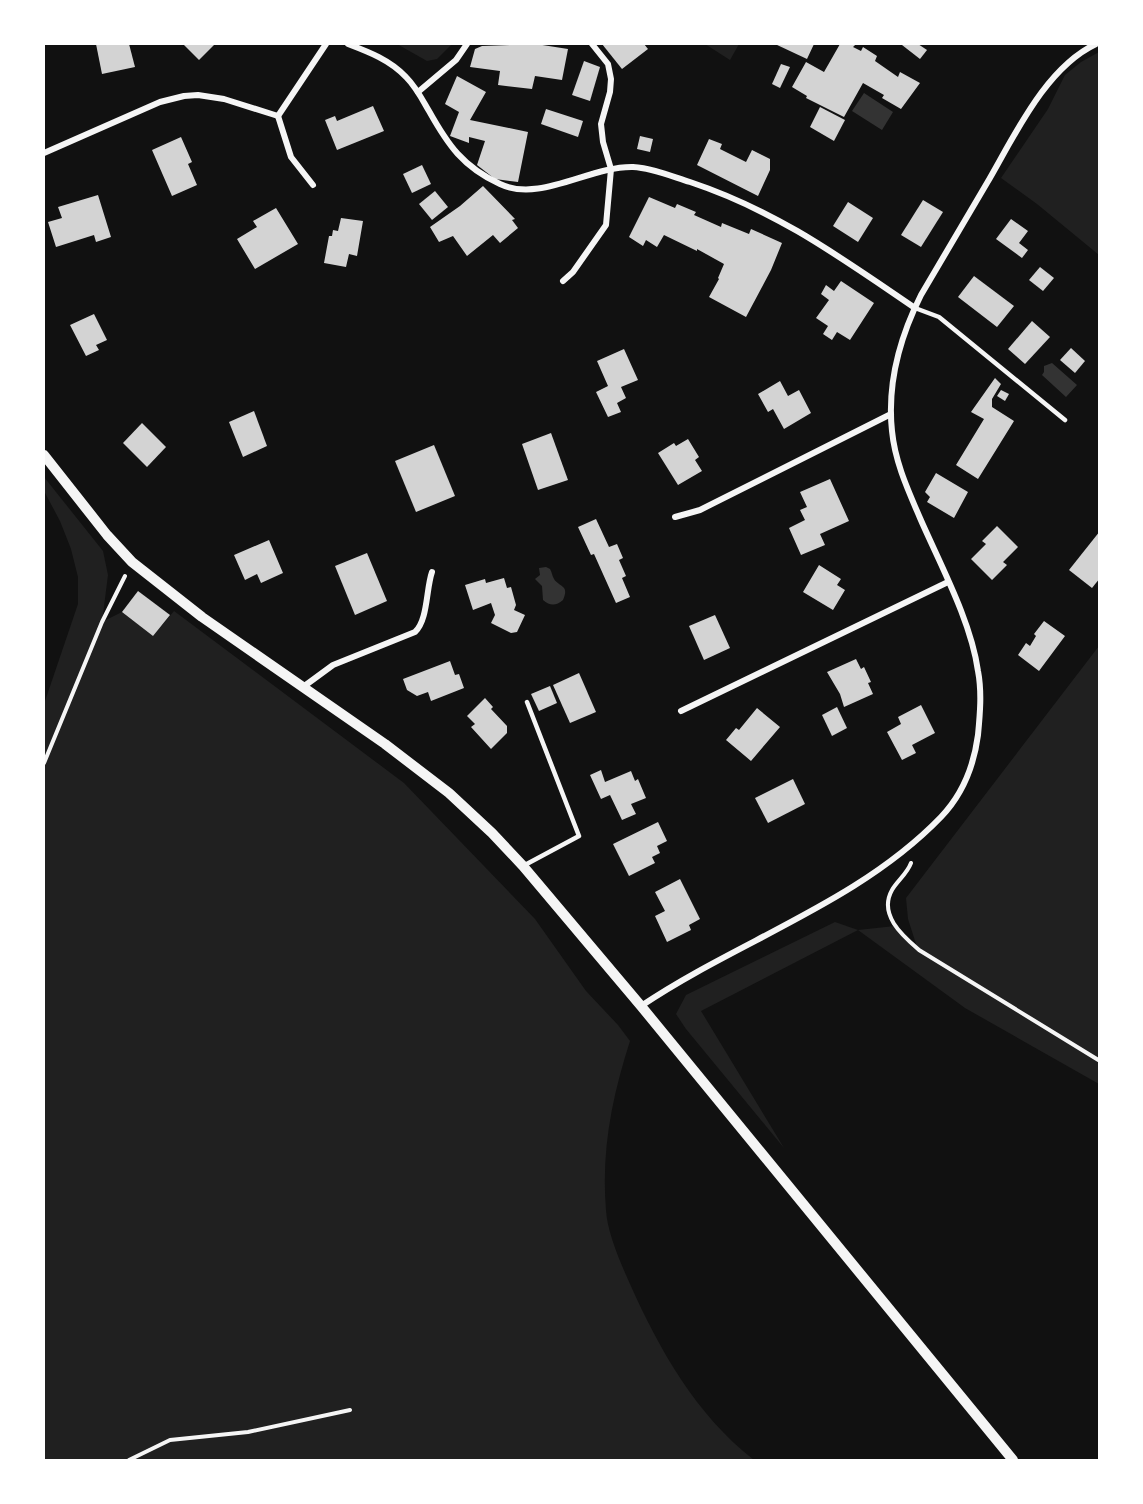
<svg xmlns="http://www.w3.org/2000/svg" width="1143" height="1504" font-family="'Source Serif 4',serif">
<rect width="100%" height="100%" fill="#111"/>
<g fill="#202020">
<path d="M 397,44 L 445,44 L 451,45 L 437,59 L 427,61 Z"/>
<path d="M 705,44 L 739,44 L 730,60 Z"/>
<path d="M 1099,52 L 1099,255 L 1037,204 L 1001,178 L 1048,109 L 1065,75 L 1081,62 Z"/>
<path d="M 44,477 L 103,551 L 108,575 L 102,622 L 122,612 L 153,636 L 174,611 L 404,783 L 535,919 L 586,991 L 618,1025 L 630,1041 C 612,1097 601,1151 606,1210 C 607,1232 621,1264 630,1284 C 659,1349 696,1415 754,1460 L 44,1460 L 44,704 L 78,604 L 78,577 L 71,549 L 60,521 L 44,491 Z"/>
<path d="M 1099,646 L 1099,1084 L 965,1008 L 858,930 L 701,1011 L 784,1148 L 686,1029 L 676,1014 L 686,995 L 835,922 L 858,930 L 895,926 L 917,947 L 908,919 L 906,898 Z"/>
</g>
<g fill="#333">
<path d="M 864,93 L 893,112 L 882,130 L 852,111 Z"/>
<path d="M 1052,363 L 1077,385 L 1066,397 L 1042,375 L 1044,372 L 1044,366 Z"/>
<path d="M 546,567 L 550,569 C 552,572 552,576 554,579 C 559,587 570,585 563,600 C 556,606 550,606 543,600 L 542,586 L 535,579 L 540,575 L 539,568 Z"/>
</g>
<g fill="#d3d3d3">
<path d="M 96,44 L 129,44 L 135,67 L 102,74 Z"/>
<path d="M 183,44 L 215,44 L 199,60 Z"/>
<path d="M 536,44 L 568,49 L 562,80 L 535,76 L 532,89 L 498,85 L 500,71 L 470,67 L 475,49 L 482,46 Z"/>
<path d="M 602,44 L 644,44 L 648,49 L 622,69 Z"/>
<path d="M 775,44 L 814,44 L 807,59 Z"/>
<path d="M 840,44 L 856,44 L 853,47 L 861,51 L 863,47 L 877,56 L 875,61 L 898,77 L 900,72 L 920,83 L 901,109 L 882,98 L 884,95 L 863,83 L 844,117 L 806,98 L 807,96 L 792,87 L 806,62 L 824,72 Z"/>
<path d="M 903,44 L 918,44 L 927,50 L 920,59 L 902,45 Z"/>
<path d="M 584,61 L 600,67 L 590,101 L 572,95 Z"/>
<path d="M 781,64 L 790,67 L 780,88 L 772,84 Z"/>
<path d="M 457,76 L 486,92 L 470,120 L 528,132 L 518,182 L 495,179 L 477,165 L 485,141 L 469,137 L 469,143 L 450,136 L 459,112 L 445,104 Z"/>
<path d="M 373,106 L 384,131 L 337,150 L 325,120 L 335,116 L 337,121 Z"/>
<path d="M 820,107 L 845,120 L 834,141 L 810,127 Z"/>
<path d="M 546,109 L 583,121 L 578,137 L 541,124 Z"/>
<path d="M 640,136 L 653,139 L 650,152 L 637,149 Z"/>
<path d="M 181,137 L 192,162 L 188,164 L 197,185 L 172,196 L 152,150 Z"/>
<path d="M 709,139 L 722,144 L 720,149 L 746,162 L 752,150 L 770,159 L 770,170 L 758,196 L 697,165 Z"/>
<path d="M 422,165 L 431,184 L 412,193 L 403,174 Z"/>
<path d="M 483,186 L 515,219 L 512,220 L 518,228 L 500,243 L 493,235 L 467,256 L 453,236 L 439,242 L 430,227 L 460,206 Z"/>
<path d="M 435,191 L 448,207 L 432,220 L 419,204 Z"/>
<path d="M 98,195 L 111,237 L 96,242 L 94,235 L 56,247 L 48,222 L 62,218 L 58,207 Z"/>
<path d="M 649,197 L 675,208 L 677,204 L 696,212 L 694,215 L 721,227 L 722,223 L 749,234 L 751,229 L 782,243 L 771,270 L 746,317 L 709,297 L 719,279 L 718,278 L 724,264 L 697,249 L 697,251 L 664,235 L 657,247 L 646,240 L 643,246 L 629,237 Z"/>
<path d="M 923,200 L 943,212 L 921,247 L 901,235 Z"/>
<path d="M 848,202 L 873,218 L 858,242 L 833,226 Z"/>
<path d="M 276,208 L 298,244 L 255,269 L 237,239 L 257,227 L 253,221 Z"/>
<path d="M 341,218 L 363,221 L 357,256 L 349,254 L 346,267 L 324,263 L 329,236 L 332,236 L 333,230 L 338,231 Z"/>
<path d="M 1011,219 L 1028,231 L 1019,243 L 1028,250 L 1022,258 L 996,239 Z"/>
<path d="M 1040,267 L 1054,278 L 1043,291 L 1029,280 Z"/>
<path d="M 974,276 L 1014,306 L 997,327 L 958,297 Z"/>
<path d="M 841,281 L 874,303 L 850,340 L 837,332 L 832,340 L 823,334 L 828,326 L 816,318 L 829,300 L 821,294 L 826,285 L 834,291 Z"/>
<path d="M 94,314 L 107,340 L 96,345 L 99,350 L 86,356 L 70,325 Z"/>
<path d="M 1032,321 L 1050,337 L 1025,364 L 1008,349 Z"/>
<path d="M 1071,348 L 1085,361 L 1075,373 L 1060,360 Z"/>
<path d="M 624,349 L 638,380 L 621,387 L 626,398 L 617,403 L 621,412 L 608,417 L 596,392 L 608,386 L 597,361 Z"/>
<path d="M 995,378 L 1001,384 L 992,399 L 992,407 L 1014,421 L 978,479 L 956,465 L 984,419 L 971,412 Z"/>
<path d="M 780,381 L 788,396 L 799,390 L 811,413 L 784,429 L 773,409 L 768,412 L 758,394 Z"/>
<path d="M 1001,390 L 1009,394 L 1005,401 L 997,396 Z"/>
<path d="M 254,411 L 267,446 L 243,457 L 229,422 Z"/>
<path d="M 142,423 L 166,447 L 147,467 L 123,443 Z"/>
<path d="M 551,433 L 568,480 L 538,490 L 522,444 Z"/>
<path d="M 688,439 L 699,457 L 695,460 L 702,471 L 678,485 L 658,453 L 674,443 L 676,446 Z"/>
<path d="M 434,445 L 455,496 L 416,512 L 395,461 Z"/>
<path d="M 936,473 L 968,492 L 954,518 L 927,502 L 930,497 L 925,492 Z"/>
<path d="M 830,479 L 849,521 L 820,534 L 825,545 L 801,555 L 789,528 L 805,520 L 800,510 L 807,507 L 800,492 Z"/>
<path d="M 596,519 L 609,547 L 617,544 L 623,558 L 619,560 L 626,576 L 622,578 L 630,597 L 616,603 L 594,554 L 591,555 L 578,527 Z"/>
<path d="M 997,526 L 1018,547 L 1003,562 L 1007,565 L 992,580 L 971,559 L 986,544 L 982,541 Z"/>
<path d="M 1100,531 L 1100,578 L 1092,588 L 1069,570 Z"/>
<path d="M 269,540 L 283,573 L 261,583 L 257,574 L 245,580 L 234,555 Z"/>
<path d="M 367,553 L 387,601 L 355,615 L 335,566 Z"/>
<path d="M 819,565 L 841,579 L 837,585 L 845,590 L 833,610 L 803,592 Z"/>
<path d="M 504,578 L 507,588 L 511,587 L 516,605 L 514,610 L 525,615 L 517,632 L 511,633 L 491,623 L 495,615 L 491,603 L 473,610 L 465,585 L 485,579 L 486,583 Z"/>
<path d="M 138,591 L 170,615 L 153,636 L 122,612 Z"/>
<path d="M 715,615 L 730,648 L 704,660 L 689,626 Z"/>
<path d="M 1044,621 L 1065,636 L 1039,671 L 1018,655 L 1026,643 L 1030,646 L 1036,636 L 1034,634 Z"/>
<path d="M 856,659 L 861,669 L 864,667 L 871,682 L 868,683 L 873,694 L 844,707 L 840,694 L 827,672 Z"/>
<path d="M 450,661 L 455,675 L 459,674 L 464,688 L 431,701 L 428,692 L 417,696 L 407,690 L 403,679 Z"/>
<path d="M 579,673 L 596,712 L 570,723 L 553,685 Z"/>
<path d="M 550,686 L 557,703 L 539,711 L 531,694 Z"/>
<path d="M 485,698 L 493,707 L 491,709 L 507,726 L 507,733 L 491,749 L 471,727 L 475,724 L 467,716 Z"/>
<path d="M 921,705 L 935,733 L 912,745 L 916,753 L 902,760 L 887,732 L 901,724 L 898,717 Z"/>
<path d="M 837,707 L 847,728 L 832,736 L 822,715 Z"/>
<path d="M 757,708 L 780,727 L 751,761 L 726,740 L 736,728 L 739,730 Z"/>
<path d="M 601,770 L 605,782 L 631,771 L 635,781 L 638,779 L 646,798 L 631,804 L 636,814 L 622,820 L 610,795 L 601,799 L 590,775 Z"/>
<path d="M 793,779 L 805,804 L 768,823 L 755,798 Z"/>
<path d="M 658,822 L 667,841 L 657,846 L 660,853 L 652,857 L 655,863 L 629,876 L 613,844 Z"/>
<path d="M 680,879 L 700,919 L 689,925 L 691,930 L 667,942 L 655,916 L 665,911 L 655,892 Z"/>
</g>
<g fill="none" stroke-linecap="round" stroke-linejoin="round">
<g stroke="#f5f5f5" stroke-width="4">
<path d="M 44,763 L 102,622 L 125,576"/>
<path d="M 911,863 C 907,874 897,881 892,890 C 878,915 903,936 919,950 L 1100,1061"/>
<path d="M 129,1460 L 170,1440 L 248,1432 L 350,1410"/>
</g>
<g stroke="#f5f5f5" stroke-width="4.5">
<path d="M 915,308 L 939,317 L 1065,420"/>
<path d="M 523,866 L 579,836 L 527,702"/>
</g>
<g stroke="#f5f5f5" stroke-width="6">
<path d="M 348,44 C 369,52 390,60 406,77 C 416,87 422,99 429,111 C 448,145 463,167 500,184 C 540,203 590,166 633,167 C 652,168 671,176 690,182 C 777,211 840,257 915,308"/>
<path d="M 418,92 L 456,60 L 467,44"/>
<path d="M 278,116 L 291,157 L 313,185"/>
<path d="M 44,153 L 160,102 L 184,96 L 198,95 L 224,99 L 278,116 L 326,44"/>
<path d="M 563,281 L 573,272 L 606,225 L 611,169 L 603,142 L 601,124 L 610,92 L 611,79 L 608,64 L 592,44"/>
<path d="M 675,517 L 700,510 L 891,414"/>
<path d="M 303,687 L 333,665 L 415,632 C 428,620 426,589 432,572"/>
<path d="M 681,711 L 948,582"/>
<path d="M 641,1006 C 739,940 858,903 941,817 C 963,794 974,765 978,735 C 980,714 982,692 978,671 C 971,621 940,564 920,518 C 908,490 895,462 892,431 C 887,384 900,337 921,295 C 943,258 965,220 987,183 C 1014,137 1045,68 1096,44"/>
</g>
<path stroke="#f5f5f5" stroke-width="10" d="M 44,455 L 107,535 L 132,562 L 202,617 L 385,744 L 449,793 L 492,833 L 523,866 L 641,1006 L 1013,1460"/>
</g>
<rect width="1143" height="1504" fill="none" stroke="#ffffff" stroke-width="90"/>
</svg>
